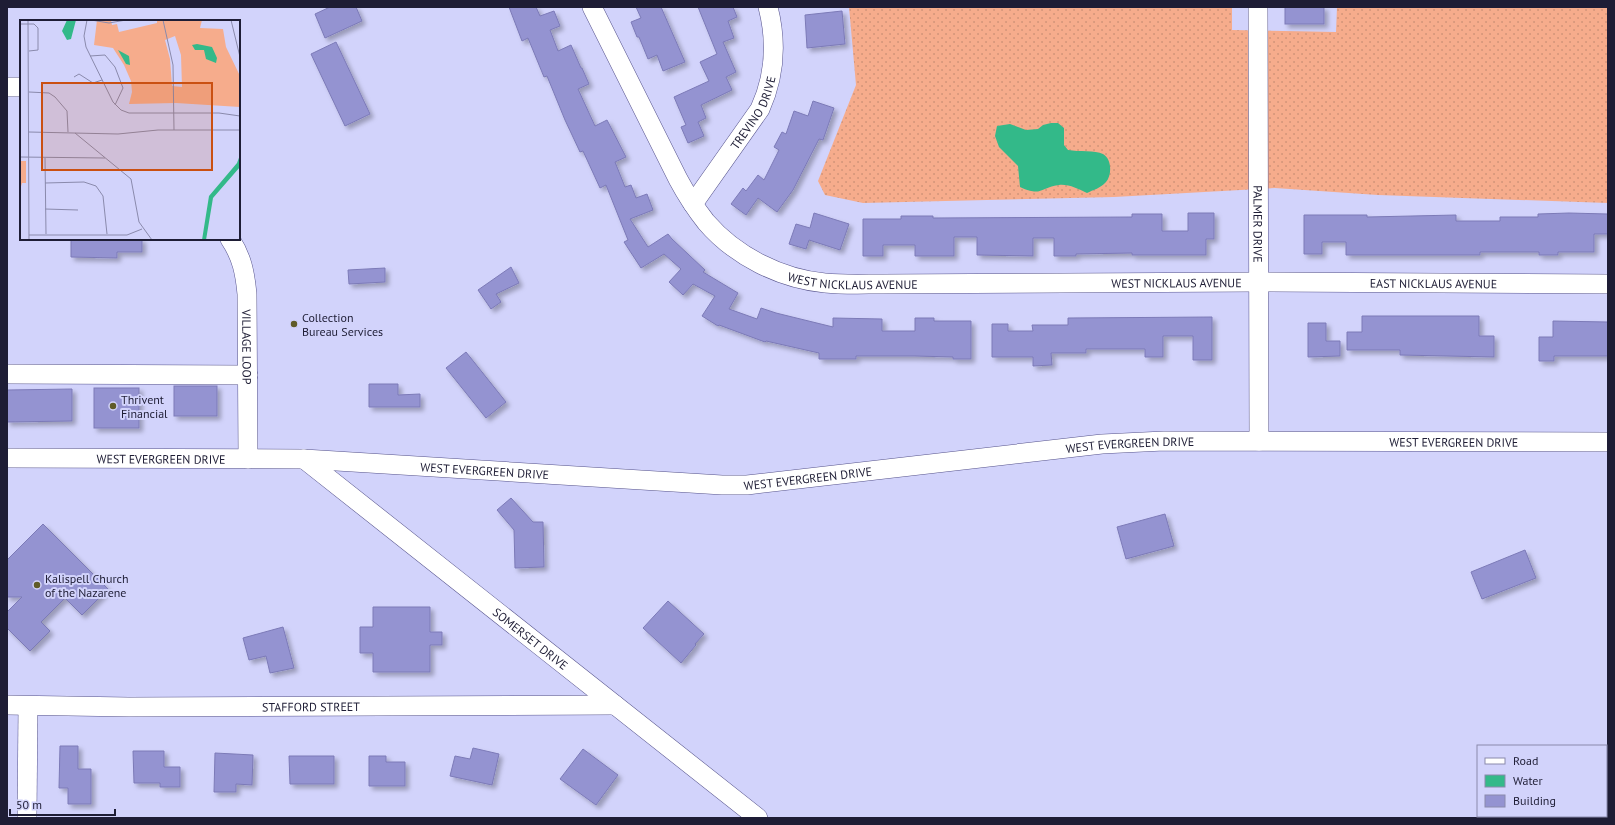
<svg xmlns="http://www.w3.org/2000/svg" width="1615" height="825" font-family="'PT Sans',sans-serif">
<defs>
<pattern id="grass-dots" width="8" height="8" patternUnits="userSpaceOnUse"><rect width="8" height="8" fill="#f6ac8c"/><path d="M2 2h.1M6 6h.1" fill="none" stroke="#d29479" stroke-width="1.8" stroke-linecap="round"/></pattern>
<filter id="shadow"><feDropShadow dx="3.5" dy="3.5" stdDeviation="2" flood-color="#0004"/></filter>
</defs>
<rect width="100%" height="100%" fill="#d2d3fb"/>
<path fill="url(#grass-dots)" d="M 849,7 L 1232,7 L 1232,30 L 1336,32 L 1337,7 L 1608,7 L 1608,203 L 1378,195 L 1275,188 L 1114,197 L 863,203 L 825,195 L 818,181 L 856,85 Z"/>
<path fill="#33b989" d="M 1051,123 L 1058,123 L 1064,128 L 1064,145 L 1068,150 C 1079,152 1095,150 1103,154 C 1112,159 1112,175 1106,182 C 1101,188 1093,190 1087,193 C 1078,189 1069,184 1059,185 C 1039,188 1042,197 1020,187 L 1018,166 L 999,147 L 995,136 L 997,126 L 1010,124 L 1026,130 L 1038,129 L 1043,125 Z"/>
<g fill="#9493d1" stroke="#7c7ab7" filter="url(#shadow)">
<path d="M 330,7 L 356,7 L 362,21 L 325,38 L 315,14 Z"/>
<path d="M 509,7 L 536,7 L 540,16 L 554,11 L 560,26 L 550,30 L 558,51 L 571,45 L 581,68 L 582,68 L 589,84 L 578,89 L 595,126 L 607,120 L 626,157 L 615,162 L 625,187 L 631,185 L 636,198 L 647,194 L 653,210 L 630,219 L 648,247 L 668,234 L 672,239 L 705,270 L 703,272 L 738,293 L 729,309 L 757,319 L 761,308 L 776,313 L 833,327 L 833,318 L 882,319 L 882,331 L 915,331 L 915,318 L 934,318 L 934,321 L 971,321 L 971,359 L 953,359 L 953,357 L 915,356 L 856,356 L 856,359 L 819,359 L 819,353 L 766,341 L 765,342 L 719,325 L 718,326 L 702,316 L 715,296 L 693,284 L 683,295 L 669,282 L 681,269 L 664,254 L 641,268 L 624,242 L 628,240 L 606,185 L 600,188 L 583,151 L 580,152 L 565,120 L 547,76 L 544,77 L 528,38 L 522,41 Z"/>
<path d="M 636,7 L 661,7 L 685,62 L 663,71 L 657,55 L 648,59 L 639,37 L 637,37 L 631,22 L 641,18 Z"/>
<path d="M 698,7 L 733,7 L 737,17 L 728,21 L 734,38 L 723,42 L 736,72 L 726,77 L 732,90 L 701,105 L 706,118 L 698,122 L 704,136 L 688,143 L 681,127 L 686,125 L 674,97 L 709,81 L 700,62 L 717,54 Z"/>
<rect x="1285" y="7" width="39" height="17"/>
<path d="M 842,11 L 845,44 L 807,48 L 805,15 Z"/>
<path d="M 336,42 L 370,114 L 345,126 L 311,54 Z"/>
<path d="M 813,101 L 834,108 L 823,140 L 819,139 L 793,190 L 777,212 L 758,198 L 746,215 L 731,204 L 743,188 L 746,191 L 758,175 L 764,180 L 779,150 L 774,147 L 782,132 L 786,134 L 794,111 L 808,116 Z"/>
<path d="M 814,213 L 849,224 L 840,250 L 809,240 L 806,249 L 789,244 L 796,224 L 810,228 Z"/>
<path d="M 1188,213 L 1214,213 L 1214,239 L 1206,239 L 1206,255 L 1132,255 L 1132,253 L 1076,254 L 1076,256 L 1054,256 L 1054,238 L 1033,238 L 1033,256 L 977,255 L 977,237 L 954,237 L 954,256 L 915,256 L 915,245 L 883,245 L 883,256 L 863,256 L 863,219 L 901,219 L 901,216 L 933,216 L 933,218 L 1132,217 L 1132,214 L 1162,214 L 1162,231 L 1188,231 Z"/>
<path d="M 1569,213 L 1608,214 L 1608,234 L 1594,234 L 1594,252 L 1558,252 L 1558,255 L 1539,255 L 1539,252 L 1480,252 L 1480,255 L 1346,255 L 1346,242 L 1322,242 L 1322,254 L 1304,254 L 1304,215 L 1367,215 L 1367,217 L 1456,215 L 1456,221 L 1500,221 L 1500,217 L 1538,217 L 1538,214 Z"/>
<path d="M 71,239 L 142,239 L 142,252 L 117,252 L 117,258 L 71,257 Z"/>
<path d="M 511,267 L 519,283 L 496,294 L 501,302 L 491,309 L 478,290 Z"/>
<path d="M 385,268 L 385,282 L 349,284 L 348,270 Z"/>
<path d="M 1362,316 L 1479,316 L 1479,336 L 1494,336 L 1494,357 L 1400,355 L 1400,350 L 1347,350 L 1347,332 L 1362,332 Z"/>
<path d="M 1212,317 L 1212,360 L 1193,360 L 1193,336 L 1163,336 L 1163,357 L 1145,357 L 1145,349 L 1086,349 L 1086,353 L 1051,353 L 1052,365 L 1033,366 L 1033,357 L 992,357 L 992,324 L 1008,324 L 1008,331 L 1033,331 L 1032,325 L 1068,325 L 1068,318 Z"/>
<path d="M 1553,321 L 1608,322 L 1608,356 L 1554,356 L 1554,361 L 1539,361 L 1539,337 L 1553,337 Z"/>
<path d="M 1308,323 L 1326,323 L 1326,341 L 1340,341 L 1340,356 L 1308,357 Z"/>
<path d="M 466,352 L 506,402 L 486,418 L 446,368 Z"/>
<path d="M 369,384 L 398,384 L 398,395 L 420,394 L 420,407 L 369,407 Z"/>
<rect x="174" y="386" width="43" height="30"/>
<rect x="94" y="388" width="45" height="40"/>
<path d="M 72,389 L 72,421 L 7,422 L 7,390 Z"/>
<path d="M 511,498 L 533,522 L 543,522 L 544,567 L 515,568 L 514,530 L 497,510 Z"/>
<path d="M 1165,514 L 1174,546 L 1126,559 L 1117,527 Z"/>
<path d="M 43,524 L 108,589 L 82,615 L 65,598 L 41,622 L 50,631 L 30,651 L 7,628 L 7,612 L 22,597 L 7,597 L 7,560 Z"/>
<path d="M 1525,550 L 1536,578 L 1482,599 L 1471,572 Z"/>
<path d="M 668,601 L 704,634 L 695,644 L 696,645 L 681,663 L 643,628 Z"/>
<path d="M 373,607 L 430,607 L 430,632 L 442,632 L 442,645 L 430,645 L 430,672 L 373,672 L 373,653 L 360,653 L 360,627 L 373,627 Z"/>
<path d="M 283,627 L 294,668 L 270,673 L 266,656 L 249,660 L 243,638 Z"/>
<path d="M 60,746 L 78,746 L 78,769 L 91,769 L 91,804 L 68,804 L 68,788 L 59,788 Z"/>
<path d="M 473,748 L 499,754 L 492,785 L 450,776 L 455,756 L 470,759 Z"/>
<path d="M 583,749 L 618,775 L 596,805 L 560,779 Z"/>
<path d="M 133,751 L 164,751 L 164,767 L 180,767 L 180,787 L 160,787 L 160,783 L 134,783 Z"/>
<path d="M 215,753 L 253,755 L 252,785 L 236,784 L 236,792 L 214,792 Z"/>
<path d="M 289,756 L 334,756 L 334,784 L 290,784 Z"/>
<path d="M 369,756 L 386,756 L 386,762 L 405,762 L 405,786 L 369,786 Z"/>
</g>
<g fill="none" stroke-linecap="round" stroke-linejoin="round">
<g stroke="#55528b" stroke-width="20">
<g id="minor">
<path id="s1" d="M 592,7 L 678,179 C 686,194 695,208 706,222 C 735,256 781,279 825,283 C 844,285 864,284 883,284 L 1259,282 L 1608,284"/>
<path id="s2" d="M 1258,7 L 1259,441"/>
<path d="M 7,87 L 21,87"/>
<path id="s3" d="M 693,204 L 760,109 C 775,76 777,42 768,7"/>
<path id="s4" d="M 230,239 C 242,257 245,273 247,294 L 248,459"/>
<path d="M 7,374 L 248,375"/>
<path id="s5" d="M 7,458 L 304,459 L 722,485 L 747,485 L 1102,444 L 1164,441 L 1608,442"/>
<path id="s6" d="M 304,459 L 758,818"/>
<path id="s7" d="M 7,705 L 129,707 L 615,705"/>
<path d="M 27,818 L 28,706"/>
</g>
</g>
<use href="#minor" stroke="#fff" stroke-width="19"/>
</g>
<g fill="#605b28" stroke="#d2d3fb" stroke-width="1.5">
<circle cx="294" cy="324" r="4"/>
<circle cx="113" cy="406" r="4"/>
<circle cx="37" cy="585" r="4"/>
</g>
<g text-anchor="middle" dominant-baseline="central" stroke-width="4" stroke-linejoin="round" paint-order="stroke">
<g font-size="12" fill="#1e1d35" stroke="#d2d3fb">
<text stroke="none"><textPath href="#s3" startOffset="110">TREVINO DRIVE</textPath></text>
<text stroke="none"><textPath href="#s2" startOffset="217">PALMER DRIVE</textPath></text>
<text stroke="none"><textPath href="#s1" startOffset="408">WEST NICKLAUS AVENUE</textPath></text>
<text stroke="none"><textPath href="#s1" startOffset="732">WEST NICKLAUS AVENUE</textPath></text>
<text stroke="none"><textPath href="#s1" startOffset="989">EAST NICKLAUS AVENUE</textPath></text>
<text stroke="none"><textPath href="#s4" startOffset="111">VILLAGE LOOP</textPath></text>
<text stroke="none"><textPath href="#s5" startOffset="1450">WEST EVERGREEN DRIVE</textPath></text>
<text stroke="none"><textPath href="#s5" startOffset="1126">WEST EVERGREEN DRIVE</textPath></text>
<text stroke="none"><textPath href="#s5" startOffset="154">WEST EVERGREEN DRIVE</textPath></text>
<text stroke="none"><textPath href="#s5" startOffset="478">WEST EVERGREEN DRIVE</textPath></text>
<text stroke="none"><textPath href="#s5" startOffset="802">WEST EVERGREEN DRIVE</textPath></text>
<text stroke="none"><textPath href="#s6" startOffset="289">SOMERSET DRIVE</textPath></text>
<text stroke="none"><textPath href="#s7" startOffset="304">STAFFORD STREET</textPath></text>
</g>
<g font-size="12" fill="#1e1d35" stroke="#d2d3fb" text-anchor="start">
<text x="302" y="317">Collection<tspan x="302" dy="14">Bureau Services</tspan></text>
<text x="121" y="399">Thrivent<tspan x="121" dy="14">Financial</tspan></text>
<text x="45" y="578">Kalispell Church<tspan x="45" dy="14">of the Nazarene</tspan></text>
</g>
</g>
<g transform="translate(20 20)">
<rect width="220" height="220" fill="#d2d3fb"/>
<path d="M 77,0 L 91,0 L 92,5 L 97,4 L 99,12 L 137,3 L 137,0 L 182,0 L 180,8 L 203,9 L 206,27 L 220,56 L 220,87 L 156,83 L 109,84 L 112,72 L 111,61 L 104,45 L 93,28 L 74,25 ZM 155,16 L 161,35 L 162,67 L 152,66 L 150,39 L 145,20 ZM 0,141 L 6,141 L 6,163 L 2,163 L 0,170 Z" fill="#f6ac8c" fill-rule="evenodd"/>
<path d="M 47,0 L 56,0 L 51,19 L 47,20 L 42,11 ZM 177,24 L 192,27 L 197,38 L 196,43 L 186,39 L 184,30 L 175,30 L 172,25 ZM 98,30 L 109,36 L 110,45 L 106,44 ZM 220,135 L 220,147 L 193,178 L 186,220 L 182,220 L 189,176 L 217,143 Z" fill="#33b989"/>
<path fill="none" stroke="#8a8aac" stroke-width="1" d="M 8,0 L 9,220M 67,0 L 64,16 L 66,27 L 93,82 L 101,90 L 109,93 L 199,93 L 220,96M 71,0 L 89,3 L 106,0M 143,0 L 153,45 L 154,110M 211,0 L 220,37M 0,4 L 14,4 L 18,8 L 18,30 L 9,31M 70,36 L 85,35 L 95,47 L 103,68 L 95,85M 54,57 L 59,54 L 73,63 L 82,60M 9,72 L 29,73 L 35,77 L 47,91 L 48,112M 9,112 L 98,114 L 138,110 L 220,110M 55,113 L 111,159 L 119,202 L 132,220M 0,137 L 85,138M 25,138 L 26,214M 25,163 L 64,162 L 76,166 L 83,176 L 87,214M 25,189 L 58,190M 9,215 L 107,215 L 122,209"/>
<path fill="#ca5012" fill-opacity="0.15" stroke="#ca5012" stroke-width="2" d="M 22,63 L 192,63 L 192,150 L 22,150 Z"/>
<rect width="220" height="220" fill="none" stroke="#1e1d35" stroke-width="2"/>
</g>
<rect width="1615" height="825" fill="none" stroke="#1e1d35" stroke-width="16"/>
<rect x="1477" y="745" width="130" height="72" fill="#d2d3fb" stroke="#8a8aac"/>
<rect x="1485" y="758" width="20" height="6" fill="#ffffff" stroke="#8a8aac"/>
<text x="1513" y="765" font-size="12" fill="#1e1d35">Road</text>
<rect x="1485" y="775" width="20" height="12" fill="#33b989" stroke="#8a8aac"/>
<text x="1513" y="785" font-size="12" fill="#1e1d35">Water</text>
<rect x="1485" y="795" width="20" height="12" fill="#9493d1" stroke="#8a8aac"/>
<text x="1513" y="805" font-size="12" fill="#1e1d35">Building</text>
<path d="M10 809v6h105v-6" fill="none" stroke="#1e1d35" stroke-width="2"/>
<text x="16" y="809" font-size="12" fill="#1e1d35" stroke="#d2d3fb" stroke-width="3" paint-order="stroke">50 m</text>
</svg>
